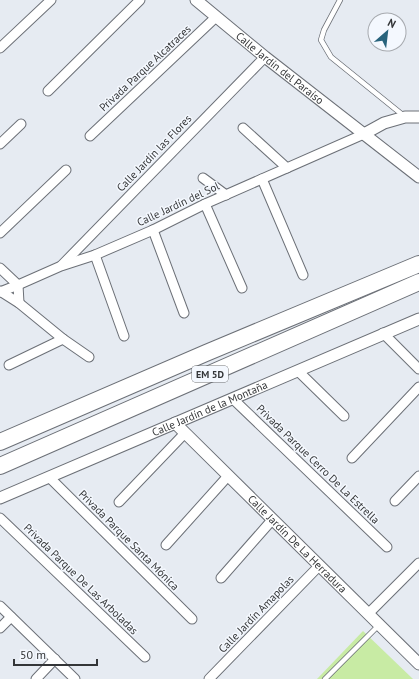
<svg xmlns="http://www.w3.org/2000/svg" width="419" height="679" font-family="'PT Sans',sans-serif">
<rect width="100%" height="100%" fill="#e6ebf2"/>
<path fill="#c8eba4" d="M 363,631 L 413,679 L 317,679 Z"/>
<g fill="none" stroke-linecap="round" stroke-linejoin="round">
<g stroke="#6c7077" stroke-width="6">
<g id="service">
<path d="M 340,0 L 324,30 L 321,40 L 331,57 L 404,116"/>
<path d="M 325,679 L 379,625"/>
</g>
</g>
<g stroke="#6c7077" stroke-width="11">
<g id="minor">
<path d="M 0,48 L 51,0"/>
<path d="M 48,91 L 140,0"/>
<path d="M 243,128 L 287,168"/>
<path d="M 90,136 L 216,17"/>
<path d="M 0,144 L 21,124"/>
<path d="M 203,178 L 226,195"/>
<path d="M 262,179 L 303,275"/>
<path d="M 205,204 L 242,288"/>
<path d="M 153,230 L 184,313"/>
<path d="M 0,233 L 66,170"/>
<path d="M 95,255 L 124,336"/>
<path d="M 62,265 L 265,57"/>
<path d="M 0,268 L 18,285 L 19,303"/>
<path d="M 0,291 L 19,303 L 63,339 L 89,357"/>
<path d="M 0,292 L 18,285 L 61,266 L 95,255 L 153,230 L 205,204 L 364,134"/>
<path d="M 383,333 L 419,369"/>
<path d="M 9,365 L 63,339"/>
<path d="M 298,371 L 344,416"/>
<path d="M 233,399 L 387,547"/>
<path d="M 352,458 L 419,387"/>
<path d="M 49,477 L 192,619"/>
<path d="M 395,501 L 419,476"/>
<path d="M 119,502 L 185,433"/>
<path d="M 0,518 L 145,657"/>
<path d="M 166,545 L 228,476"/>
<path d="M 221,578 L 272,520"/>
<path d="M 0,606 L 75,679"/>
<path d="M 368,614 L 419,563"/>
<path d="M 0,628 L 11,617"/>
<path d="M 36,679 L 55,659"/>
<path d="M 209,679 L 319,566"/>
</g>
</g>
<g stroke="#6c7077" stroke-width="13">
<g id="tertiary">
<path id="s1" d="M 196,0 L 265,57 L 419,177"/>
<path d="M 364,134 L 384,123 L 405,117 L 419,117"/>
<path id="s2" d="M 175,423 L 419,664"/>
<path id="s3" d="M 0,498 L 419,319"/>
</g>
</g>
<g stroke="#6c7077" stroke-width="18">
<g id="motorway">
<path d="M 0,442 L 206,353 L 419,264"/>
<path d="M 0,466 L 419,282"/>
</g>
</g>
<use href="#service" stroke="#fff" stroke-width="4.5"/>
<use href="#minor" stroke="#fff" stroke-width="9"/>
<use href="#tertiary" stroke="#fff" stroke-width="11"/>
<use href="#motorway" stroke="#fff" stroke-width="16"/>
</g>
<g text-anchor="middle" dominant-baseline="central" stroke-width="3" stroke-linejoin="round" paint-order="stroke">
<rect fill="#f4f8fe" stroke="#6e7073" stroke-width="1" x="192" y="366" width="36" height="16" rx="3"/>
<g font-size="10" font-weight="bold" fill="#343638">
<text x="210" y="374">EM 5D</text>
</g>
<g font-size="11" fill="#343638" stroke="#f4f8fe">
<text transform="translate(145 68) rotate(-43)">Privada Parque Alcatraces</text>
<text stroke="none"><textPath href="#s1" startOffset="108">Calle Jardín del Paraíso</textPath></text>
<text transform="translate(154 153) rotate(-46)">Calle Jardín las Flores</text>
<text transform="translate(178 204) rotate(-25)">Calle Jardín del Sol</text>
<text stroke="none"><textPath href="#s3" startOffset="228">Calle Jardín de la Montaña</textPath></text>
<text transform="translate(318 464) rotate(44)">Privada Parque Cerro De La Estrella</text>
<text transform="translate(129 540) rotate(45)">Privada Parque Santa Mónica</text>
<text stroke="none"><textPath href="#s2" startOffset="172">Calle Jardín De La Herradura</textPath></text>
<text transform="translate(81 579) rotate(44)">Privada Parque De Las Arboladas</text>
<text transform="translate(256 614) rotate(-46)">Calle Jardín Amapolas</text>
</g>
</g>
<g transform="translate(387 32) rotate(28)"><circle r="19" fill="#f4f8fe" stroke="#a7aaaf"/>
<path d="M0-3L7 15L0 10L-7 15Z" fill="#28637c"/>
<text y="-6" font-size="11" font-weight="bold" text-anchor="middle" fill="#343638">N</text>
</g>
<path d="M14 659v6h83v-6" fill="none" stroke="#343638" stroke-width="2"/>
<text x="20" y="659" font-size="12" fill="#343638" stroke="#f4f8fe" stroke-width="3" paint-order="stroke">50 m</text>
</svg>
